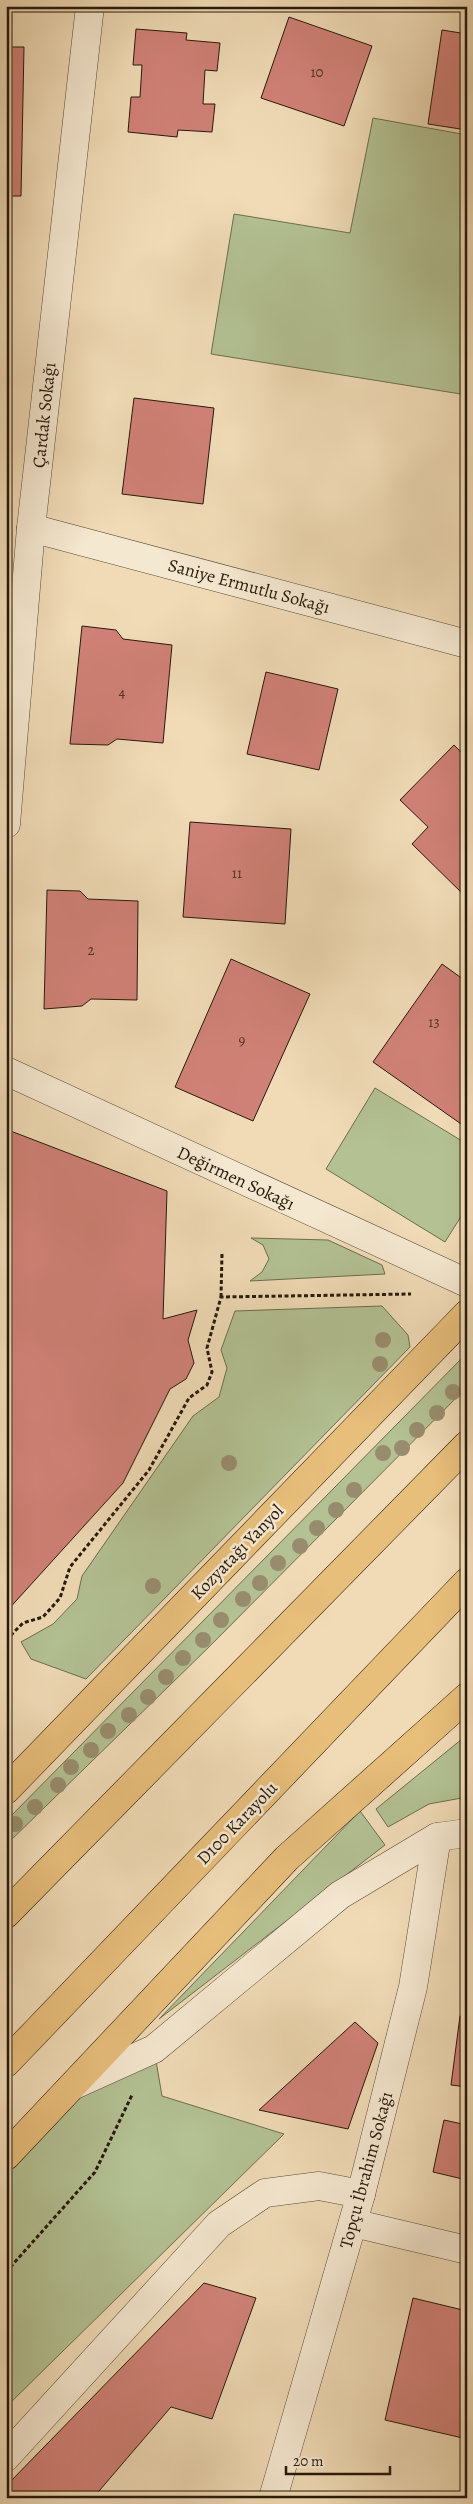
<svg xmlns="http://www.w3.org/2000/svg" width="473" height="2504" font-family="Alegreya,serif">
<rect width="100%" height="100%" fill="#f0dbb6"/>
<filter id="stains"><feTurbulence type="fractalNoise" baseFrequency=".004" numOctaves="4"/><feColorMatrix values="0 0 0 0 .2 0 0 0 0 .09 0 0 0 0 .02 0 0 0 .5 -.17"/></filter>
<radialGradient id="worn" r=".72"><stop offset=".6" stop-color="#630" stop-opacity="0"/><stop offset="1" stop-color="#630" stop-opacity=".3"/></radialGradient>
<g fill="#b3c193" stroke="#6c6d4f">
<path d="M 373,118 L 467,135 L 467,395 L 211,354 L 234,214 L 350,233 Z"/>
<path d="M 375,1088 L 467,1144 L 467,1207 L 445,1242 L 326,1169 Z"/>
<path d="M 251,1238 L 328,1240 L 382,1265 L 385,1274 L 250,1281 L 262,1272 L 269,1259 L 263,1245 Z"/>
<path d="M 382,1306 L 408,1335 L 410,1347 L 86,1679 L 31,1659 L 21,1642 L 53,1624 L 77,1599 L 82,1576 L 193,1416 L 219,1397 L 227,1368 L 221,1350 L 235,1311 Z"/>
<path d="M 467,1353 L 467,1387 L 209,1647 L 6,1845 L 6,1821 Z"/>
<path d="M 467,1735 L 467,1797 L 429,1804 L 388,1827 L 376,1809 Z"/>
<path d="M 360,1811 L 385,1845 L 159,2019 Z"/>
<path d="M 154,2049 L 162,2096 L 284,2134 L 6,2407 L 6,2155 L 72,2087 Z"/>
</g>
<g fill="#d08177" stroke="#26190b">
<path d="M 289,17 L 372,46 L 344,126 L 261,98 Z"/>
<path d="M 136,29 L 187,33 L 186,40 L 220,43 L 217,71 L 205,70 L 203,104 L 215,104 L 212,132 L 178,130 L 177,137 L 128,132 L 131,97 L 140,97 L 142,65 L 133,65 Z"/>
<path d="M 442,30 L 467,34 L 467,130 L 428,124 Z"/>
<path d="M 6,47 L 24,47 L 21,196 L 6,196 Z"/>
<path d="M 134,398 L 214,408 L 203,504 L 122,494 Z"/>
<path d="M 82,626 L 116,630 L 123,639 L 172,645 L 163,743 L 117,739 L 108,745 L 70,744 Z"/>
<path d="M 266,672 L 338,689 L 319,770 L 247,754 Z"/>
<path d="M 454,745 L 467,758 L 467,898 L 412,844 L 428,827 L 400,800 Z"/>
<path d="M 190,822 L 291,829 L 285,924 L 183,917 Z"/>
<path d="M 47,890 L 80,891 L 88,899 L 138,901 L 137,1000 L 91,999 L 82,1006 L 44,1009 Z"/>
<path d="M 231,959 L 310,994 L 253,1121 L 175,1087 Z"/>
<path d="M 442,964 L 467,982 L 467,1122 L 464,1126 L 373,1062 Z"/>
<path d="M 8,1130 L 167,1191 L 163,1319 L 197,1310 L 188,1340 L 194,1363 L 186,1379 L 170,1389 L 123,1483 L 6,1612 Z"/>
<path d="M 460,2016 L 467,2017 L 467,2087 L 451,2085 Z"/>
<path d="M 355,2022 L 378,2043 L 348,2129 L 259,2110 Z"/>
<path d="M 444,2120 L 467,2125 L 467,2180 L 433,2172 Z"/>
<path d="M 204,2283 L 256,2298 L 212,2419 L 171,2407 L 93,2498 L 6,2498 L 6,2486 Z"/>
<path d="M 413,2298 L 467,2311 L 467,2439 L 385,2420 Z"/>
</g>
<g fill="none" stroke-linecap="round" stroke-linejoin="round">
<g stroke="#584a36" stroke-width="29">
<g id="minor">
<path d="M 31,528 L 467,644"/>
<path d="M 6,824 L 31,528 L 90,6"/>
<path d="M 6,1071 L 467,1283"/>
<path d="M 72,2086 L 154,2049 L 340,1895 L 437,1837 L 467,1833"/>
<path d="M 353,2223 L 467,2250"/>
<path d="M 6,2457 L 219,2224 L 265,2193 L 319,2186 L 361,2194"/>
<path d="M 273,2498 L 361,2194 L 413,1987 L 437,1837"/>
</g>
</g>
<g stroke="#26190b" stroke-width="29">
<path id="major" d="M 6,1790 L 467,1314"/>
</g>
<g stroke="#26190b" stroke-width="29">
<g id="highway">
<path d="M 6,1914 L 467,1445"/>
<path d="M 6,2063 L 467,1582"/>
<path d="M 6,2156 L 287,1858 L 467,1697"/>
</g>
</g>
<g stroke="#26190b" stroke-width="3" stroke-dasharray="4 2.5" stroke-linecap="butt">
<path d="M 221,1297 L 222,1253"/>
<path d="M 6,1640 L 23,1623 L 43,1617 L 60,1598 L 70,1567 L 149,1470 L 189,1398 L 207,1385 L 212,1372 L 207,1348 L 221,1297 L 411,1294"/>
<path d="M 6,2272 L 95,2172 L 132,2095"/>
</g>
<use href="#minor" stroke="#f5e8d0" stroke-width="28"/>
<use href="#major" stroke="#e8be7b" stroke-width="28"/>
<use href="#highway" stroke="#e8be7b" stroke-width="28"/>
</g>
<g fill="#988c6e">
<circle cx="383" cy="1340" r="8"/>
<circle cx="380" cy="1364" r="8"/>
<circle cx="453" cy="1392" r="8"/>
<circle cx="437" cy="1413" r="8"/>
<circle cx="417" cy="1430" r="8"/>
<circle cx="402" cy="1448" r="8"/>
<circle cx="383" cy="1453" r="8"/>
<circle cx="229" cy="1463" r="8"/>
<circle cx="354" cy="1490" r="8"/>
<circle cx="336" cy="1510" r="8"/>
<circle cx="317" cy="1528" r="8"/>
<circle cx="300" cy="1546" r="8"/>
<circle cx="278" cy="1563" r="8"/>
<circle cx="260" cy="1583" r="8"/>
<circle cx="153" cy="1586" r="8"/>
<circle cx="243" cy="1599" r="8"/>
<circle cx="221" cy="1620" r="8"/>
<circle cx="203" cy="1640" r="8"/>
<circle cx="183" cy="1658" r="8"/>
<circle cx="166" cy="1677" r="8"/>
<circle cx="148" cy="1697" r="8"/>
<circle cx="129" cy="1715" r="8"/>
<circle cx="108" cy="1731" r="8"/>
<circle cx="91" cy="1750" r="8"/>
<circle cx="71" cy="1767" r="8"/>
<circle cx="58" cy="1785" r="8"/>
<circle cx="35" cy="1807" r="8"/>
<circle cx="15" cy="1824" r="8"/>
</g>
<g text-anchor="middle" dominant-baseline="central" stroke-width="5" stroke-linejoin="round" paint-order="stroke">
<g font-size="15" fill="#503326">
<text x="317" y="72">10</text>
<text x="122" y="692">4</text>
<text x="237" y="873">11</text>
<text x="91" y="950">2</text>
<text x="434" y="1022">13</text>
<text x="242" y="1040">9</text>
</g>
<g font-size="18" fill="#26190b" stroke="#f5e8d0">
<text transform="translate(44 415) rotate(-84)">Çardak Sokağı</text>
<text transform="translate(249 586) rotate(15)">Saniye Ermutlu Sokağı</text>
<text transform="translate(236 1178) rotate(25)">Değirmen Sokağı</text>
<text transform="translate(237 1552) rotate(-46)">Kozyatağı Yanyol</text>
<text transform="translate(237 1823) rotate(-46)">D100 Karayolu</text>
<text transform="translate(366 2170) rotate(-75)">Topçu İbrahim Sokağı</text>
</g>
</g>
<rect width="473" height="2504" fill="none" stroke="#f0dbb6" stroke-width="25"/>
<rect x="8" y="8" width="458" height="2489" fill="none" stroke="#26190b" stroke-width="2.5"/>
<rect x="12" y="12" width="448" height="2479" fill="none" stroke="#26190b"/>
<path d="M286 2466v8h104v-8" fill="none" stroke="#26190b" stroke-width="2.5"/>
<text x="293" y="2466" font-size="15" fill="#26190b" stroke="#f5e8d0" stroke-width="4" paint-order="stroke">20 m</text>
<rect width="100%" height="100%" filter="url(#stains)"/>
<rect width="100%" height="100%" fill="url(#worn)"/>
</svg>
